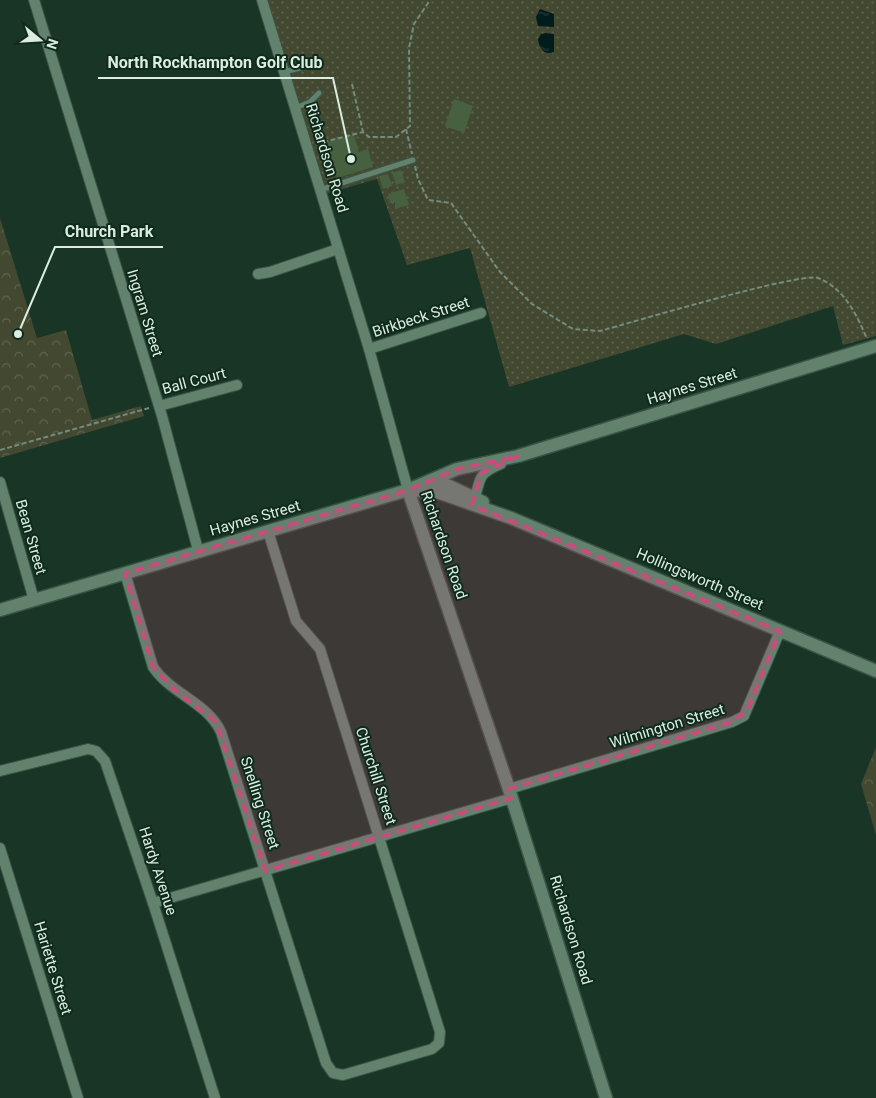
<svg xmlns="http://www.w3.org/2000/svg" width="876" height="1098" font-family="Roboto,sans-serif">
<defs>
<pattern id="grass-dots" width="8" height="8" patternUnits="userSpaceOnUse" patternTransform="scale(1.25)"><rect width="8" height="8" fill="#434931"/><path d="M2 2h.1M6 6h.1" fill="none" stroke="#5e634f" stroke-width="1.8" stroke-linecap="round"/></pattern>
<pattern id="park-crowns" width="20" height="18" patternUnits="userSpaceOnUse" patternTransform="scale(1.25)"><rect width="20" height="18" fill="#434931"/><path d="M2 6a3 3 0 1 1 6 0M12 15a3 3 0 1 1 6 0" fill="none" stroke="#5e634f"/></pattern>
<pattern id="water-ripples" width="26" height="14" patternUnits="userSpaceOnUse" patternTransform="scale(1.25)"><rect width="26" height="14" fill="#001d1c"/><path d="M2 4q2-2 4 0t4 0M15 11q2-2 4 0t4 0" fill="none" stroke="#253e3d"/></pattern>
</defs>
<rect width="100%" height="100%" fill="#193525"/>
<path fill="url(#grass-dots)" d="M 266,0 L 876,0 L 876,336 L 843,345 L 833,306 L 716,344 L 684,334 L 509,387 L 470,248 L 407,265 L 377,179 L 325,194 Z"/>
<g fill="url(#park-crowns)">
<path d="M 0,218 L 37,338 L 66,330 L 92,420 L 141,406 L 144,416 L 0,458 Z"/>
<path d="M 876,747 L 876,835 L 861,784 Z"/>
</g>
<g fill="url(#water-ripples)">
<path d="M 540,9 L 554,14 L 554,27 L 538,26 L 536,17 Z"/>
<path d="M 546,33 L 554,34 L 554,52 C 544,56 539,48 538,39 L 541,34 Z"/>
</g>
<g fill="#476040">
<path d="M 454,99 L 473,106 L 464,133 L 445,126 Z"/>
<path d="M 354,134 L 359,152 L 368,149 L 373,167 L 337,178 L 327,142 Z"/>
<path d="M 401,170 L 405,182 L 396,185 L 392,173 Z"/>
<path d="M 388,174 L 392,186 L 383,189 L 379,176 Z"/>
<path d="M 404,189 L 409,205 L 395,209 L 395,202 L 390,203 L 388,194 Z"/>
</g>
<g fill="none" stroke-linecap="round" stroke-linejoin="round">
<g stroke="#3a5345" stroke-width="8">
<g id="lane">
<path d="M 284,72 L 311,65"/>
<path d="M 295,108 L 310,102 L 319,93"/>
<path d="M 320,190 L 413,160"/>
</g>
</g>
<g stroke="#3a5345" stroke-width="12">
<g id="street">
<path d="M 34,0 L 162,416 L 198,550"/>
<path d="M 262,0 L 369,349 L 408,490"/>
<path d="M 258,274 L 270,272 L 338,249"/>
<path d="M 369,349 L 481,313"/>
<path d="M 159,406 L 237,385"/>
<path d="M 0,482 L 34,600"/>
<path d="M 471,505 C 484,481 472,476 501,464"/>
<path d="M 125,573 L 153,667 C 171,694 207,702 221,732 L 326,1063 L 333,1073 L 343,1075 L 432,1049 L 439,1043 L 440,1032 L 320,649 L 296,621 L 268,531"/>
<path d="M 0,771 L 88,749 L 96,751 L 105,761 L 153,903 L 215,1098"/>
<path d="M 509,789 L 732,722 L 744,716 L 780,631"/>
<path d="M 0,848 L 78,1098"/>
<path d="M 153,903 L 512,798"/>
</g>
</g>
<g stroke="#3a5345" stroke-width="15">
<g id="secondary">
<path d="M 430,481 L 447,485 L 483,502"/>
<path d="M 408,490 L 509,789 L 606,1098"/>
<path d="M 411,490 L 440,493 L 511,518 L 876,671"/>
<path d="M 0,610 L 408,490 L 457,469 L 518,456 L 876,346"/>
</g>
</g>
<g stroke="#738a7c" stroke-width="2" stroke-dasharray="5 2.5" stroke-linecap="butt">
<path d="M 352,84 L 363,132"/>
<path d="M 406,129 L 412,154"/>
<path d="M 316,144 L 363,132 L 369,137 L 396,137 L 410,126 L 409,48 L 414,24 L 430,0"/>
<path d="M 415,166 L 418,179 L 428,200 L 451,203 L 500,272 L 532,304 L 573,329 L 600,331 C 630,323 800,272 818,278 C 844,288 857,315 867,339"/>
<path d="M 0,450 L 149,408"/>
</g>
<use href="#lane" stroke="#63826e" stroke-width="5"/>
<use href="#street" stroke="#63826e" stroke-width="10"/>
<use href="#secondary" stroke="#63826e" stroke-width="12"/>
</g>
<path fill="#c84d7c" fill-opacity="0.2" stroke="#c84d7c" stroke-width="4" stroke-dasharray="10 6" stroke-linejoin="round" d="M 518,456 L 482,473 L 472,505 L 780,631 L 747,711 L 732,722 L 509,789 L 512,798 L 265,871 L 216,722 L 172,688 L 153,667 L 125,573 L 408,490 L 457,469 Z"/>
<g text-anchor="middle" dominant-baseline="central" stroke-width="4" stroke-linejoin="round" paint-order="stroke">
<g font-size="15" fill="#dbece1" stroke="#0e2b1b">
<text transform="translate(327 158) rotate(73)">Richardson Road</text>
<text transform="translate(145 313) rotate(73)">Ingram Street</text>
<text transform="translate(421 317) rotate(-18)">Birkbeck Street</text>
<text transform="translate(194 381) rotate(-15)">Ball Court</text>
<text transform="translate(692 386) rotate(-17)">Haynes Street</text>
<text transform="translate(255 518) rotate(-16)">Haynes Street</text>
<text transform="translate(31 537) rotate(74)">Bean Street</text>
<text transform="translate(444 545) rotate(71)">Richardson Road</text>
<text transform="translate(700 579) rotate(23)">Hollingsworth Street</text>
<text transform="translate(667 726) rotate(-17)">Wilmington Street</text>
<text transform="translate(376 776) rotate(72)">Churchill Street</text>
<text transform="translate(260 803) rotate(72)">Snelling Street</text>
<text transform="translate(158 871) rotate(72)">Hardy Avenue</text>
<text transform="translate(571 930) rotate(73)">Richardson Road</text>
<text transform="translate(53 968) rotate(73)">Hariette Street</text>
</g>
</g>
<path fill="none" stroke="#dbece1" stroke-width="2" d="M351 159L333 78H98M18 334L55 247H163"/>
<g fill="#dbece1" stroke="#0e2b1b" stroke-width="2">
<circle cx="351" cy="159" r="5"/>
<circle cx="18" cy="334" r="5"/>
</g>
<g font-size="16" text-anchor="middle" font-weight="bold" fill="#dbece1" stroke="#0e2b1b" stroke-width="4" stroke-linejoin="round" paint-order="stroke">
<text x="215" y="68">North Rockhampton Golf Club</text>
<text x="109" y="237">Church Park</text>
</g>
<g transform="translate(40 40) rotate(108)" stroke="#0e2b1b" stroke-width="4" paint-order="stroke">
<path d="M0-4L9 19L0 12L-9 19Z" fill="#dbece1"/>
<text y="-8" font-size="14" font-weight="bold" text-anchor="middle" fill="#dbece1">N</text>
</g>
</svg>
